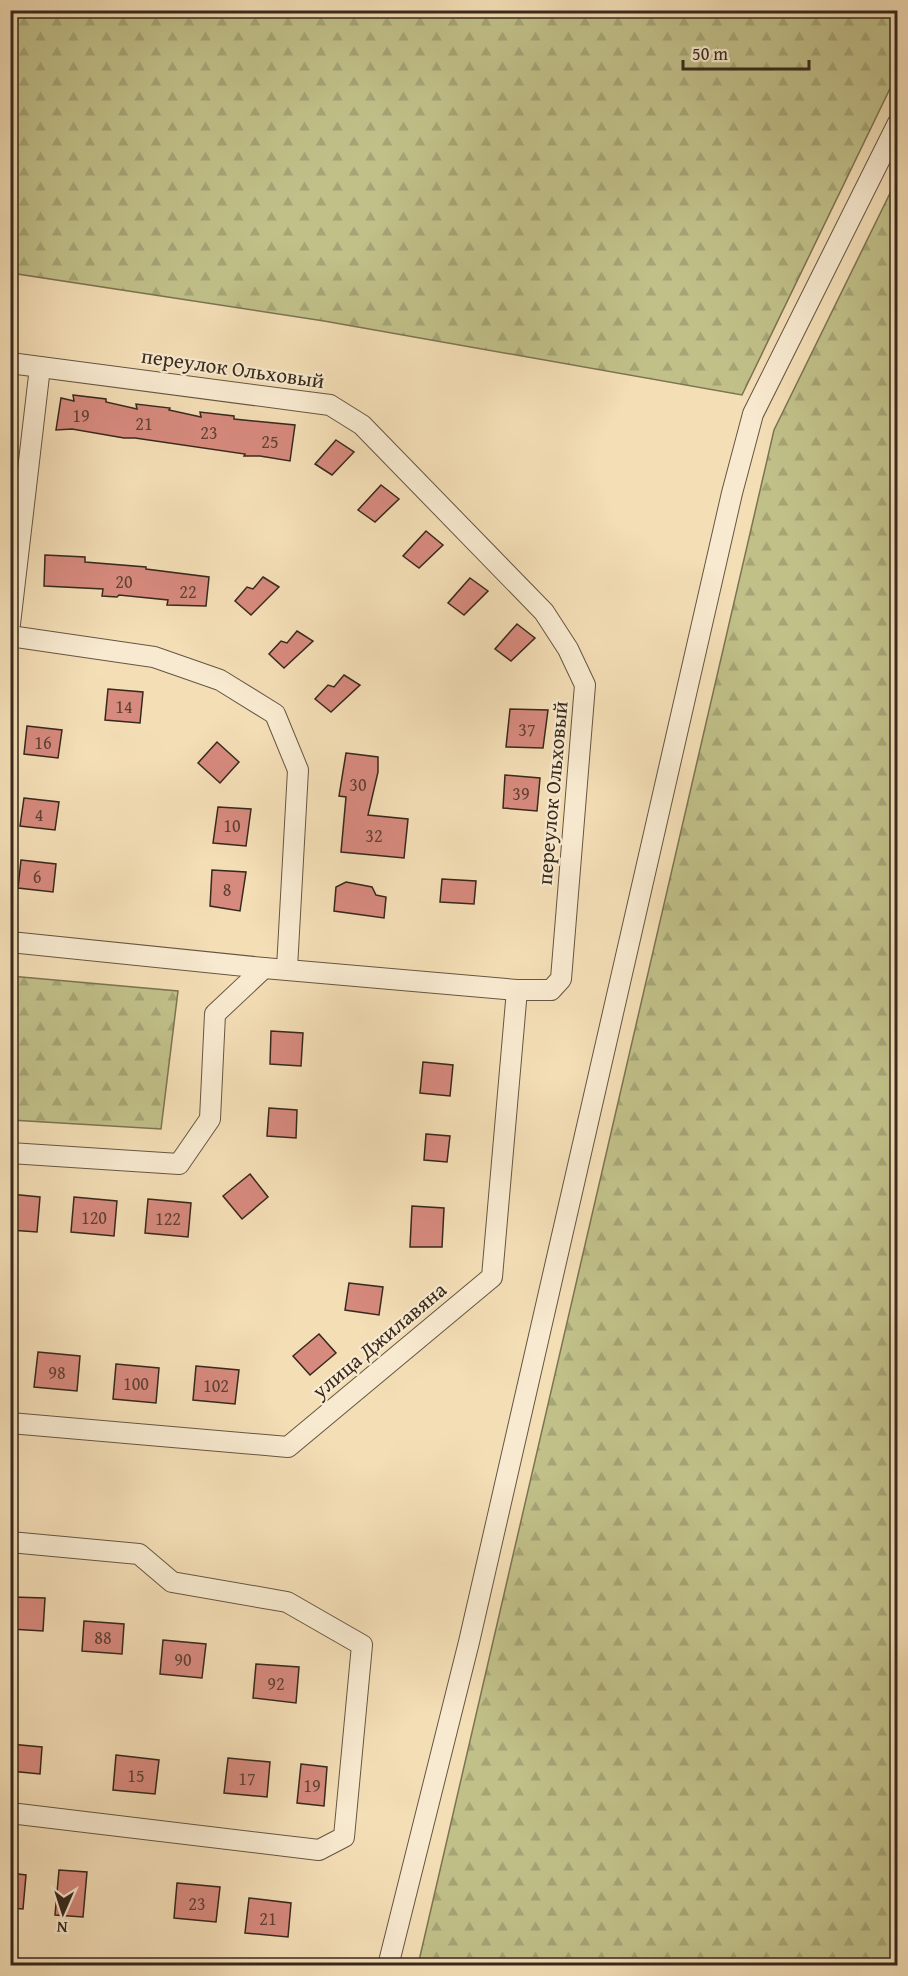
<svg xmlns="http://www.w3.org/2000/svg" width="908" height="1976" font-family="'Gentium Book Plus',serif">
<defs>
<pattern id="forest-firs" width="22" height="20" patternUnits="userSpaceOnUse" patternTransform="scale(1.5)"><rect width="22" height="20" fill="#c1c089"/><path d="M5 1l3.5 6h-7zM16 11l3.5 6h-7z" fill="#a6a576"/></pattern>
</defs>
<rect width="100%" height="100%" fill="#f4deb6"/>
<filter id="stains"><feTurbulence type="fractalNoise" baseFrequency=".00333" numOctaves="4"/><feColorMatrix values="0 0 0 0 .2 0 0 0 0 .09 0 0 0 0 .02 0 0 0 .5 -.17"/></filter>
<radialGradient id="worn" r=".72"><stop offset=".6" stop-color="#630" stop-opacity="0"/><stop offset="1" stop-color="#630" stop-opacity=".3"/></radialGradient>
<g fill="url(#forest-firs)" stroke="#7c7452" stroke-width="1.5">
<path d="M 10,11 L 897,11 L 897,74 L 742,395 L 324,321 L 11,273 Z"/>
<path d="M 897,179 L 897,1965 L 418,1965 L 774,430 Z"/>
<path d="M 10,976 L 178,991 L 161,1129 L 11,1120 Z"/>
</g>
<g fill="#d78a7e" stroke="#37291c" stroke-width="1.5">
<path d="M 73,395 L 106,399 L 106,402 L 137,409 L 136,404 L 170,408 L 169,410 L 201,417 L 200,412 L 234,416 L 234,419 L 295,425 L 290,461 L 260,456 L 244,456 L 245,454 L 135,438 L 124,438 L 72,429 L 56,430 L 61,398 L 74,401 Z"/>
<path d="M 336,440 L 354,452 L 332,475 L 315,464 Z"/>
<path d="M 381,485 L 399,499 L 375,522 L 358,510 Z"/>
<path d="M 426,531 L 443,545 L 419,568 L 403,556 Z"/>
<path d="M 45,555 L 85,557 L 85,562 L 146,567 L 146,569 L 209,577 L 206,606 L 167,605 L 168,600 L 119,595 L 117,597 L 102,596 L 103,589 L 44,586 Z"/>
<path d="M 263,577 L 279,587 L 251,615 L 235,601 L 247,587 L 253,589 Z"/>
<path d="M 470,578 L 488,591 L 464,615 L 448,603 Z"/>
<path d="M 517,624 L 535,638 L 511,661 L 495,649 Z"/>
<path d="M 297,631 L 313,641 L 284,668 L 269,654 L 281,641 L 287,643 Z"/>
<path d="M 344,675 L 360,685 L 331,712 L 315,699 L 328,685 L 334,687 Z"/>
<path d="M 108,689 L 143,692 L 140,723 L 105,720 Z"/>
<path d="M 510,709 L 548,710 L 543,748 L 506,747 Z"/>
<path d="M 27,726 L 62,730 L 58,758 L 24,754 Z"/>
<path d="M 217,742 L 239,762 L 220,783 L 198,763 Z"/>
<path d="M 346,753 L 378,757 L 378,772 L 368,815 L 408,819 L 404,858 L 341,852 L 346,797 L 339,796 Z"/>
<path d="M 505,775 L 540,778 L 537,811 L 503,808 Z"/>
<path d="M 24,798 L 59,802 L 55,830 L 20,826 Z"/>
<path d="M 218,807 L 251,809 L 246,846 L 213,843 Z"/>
<path d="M 21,860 L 56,864 L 53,892 L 18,888 Z"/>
<path d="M 212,870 L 246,872 L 240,911 L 210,906 Z"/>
<path d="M 442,879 L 476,881 L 474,904 L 440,902 Z"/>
<path d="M 346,882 L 372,887 L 376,895 L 386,897 L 384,918 L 334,911 L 336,887 Z"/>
<path d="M 271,1031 L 303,1033 L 301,1066 L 270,1064 Z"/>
<path d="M 423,1062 L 453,1065 L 450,1096 L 420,1093 Z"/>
<path d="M 269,1108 L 297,1110 L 296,1138 L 267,1136 Z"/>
<path d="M 426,1134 L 450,1136 L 447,1162 L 424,1160 Z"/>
<path d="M 250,1174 L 268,1197 L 242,1219 L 223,1196 Z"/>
<path d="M 10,1194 L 40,1197 L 37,1232 L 10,1230 Z"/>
<path d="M 74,1197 L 117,1201 L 114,1236 L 71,1232 Z"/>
<path d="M 148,1199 L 191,1203 L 188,1237 L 145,1233 Z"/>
<path d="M 412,1206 L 444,1208 L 442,1247 L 410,1247 Z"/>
<path d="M 349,1283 L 383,1287 L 379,1315 L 345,1310 Z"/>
<path d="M 319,1334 L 336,1353 L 310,1375 L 293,1356 Z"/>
<path d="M 38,1352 L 80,1356 L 77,1391 L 34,1387 Z"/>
<path d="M 116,1364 L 159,1368 L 156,1403 L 113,1399 Z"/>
<path d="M 196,1366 L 239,1370 L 235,1404 L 193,1400 Z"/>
<path d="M 12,1597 L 45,1598 L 43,1631 L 11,1629 Z"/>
<path d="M 84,1621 L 124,1624 L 122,1654 L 82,1651 Z"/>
<path d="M 163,1640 L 206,1644 L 202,1678 L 160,1674 Z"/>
<path d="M 256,1664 L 299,1667 L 296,1703 L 253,1698 Z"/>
<path d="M 10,1744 L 42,1747 L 40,1774 L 10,1771 Z"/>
<path d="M 116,1755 L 159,1760 L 155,1794 L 113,1790 Z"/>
<path d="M 228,1758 L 270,1762 L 267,1797 L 224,1793 Z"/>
<path d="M 301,1764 L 327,1767 L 324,1806 L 297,1803 Z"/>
<path d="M 59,1870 L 87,1872 L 83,1917 L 55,1915 Z"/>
<path d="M 10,1873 L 26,1875 L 23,1909 L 10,1908 Z"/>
<path d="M 177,1883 L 220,1887 L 216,1922 L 174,1918 Z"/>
<path d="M 249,1898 L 291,1903 L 288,1937 L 245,1933 Z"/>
</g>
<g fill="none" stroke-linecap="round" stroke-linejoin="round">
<g stroke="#665642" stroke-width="22">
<g id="minor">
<path d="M 10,363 L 330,405 L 362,425 L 544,612 L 568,649 L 585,685 L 561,979 L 551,990 L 517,990 L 264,968 L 10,942"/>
<path d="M 10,624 L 40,367"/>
<path d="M 10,636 L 154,657 L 220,680 L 275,714 L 298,770 L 287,968"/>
<path d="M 10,1153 L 179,1164 L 210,1119 L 215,1014 L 264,968"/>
<path d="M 10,1423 L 288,1447 L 492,1277 L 517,990"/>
<path d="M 10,1542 L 139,1554 L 172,1582 L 287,1602 L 362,1645 L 344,1837 L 319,1850 L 10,1813"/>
<path d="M 388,1966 L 469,1642 L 732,493 L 753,414 L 898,123"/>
</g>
</g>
<use href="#minor" stroke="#f8ead0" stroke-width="20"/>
</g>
<g text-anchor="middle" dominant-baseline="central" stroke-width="4.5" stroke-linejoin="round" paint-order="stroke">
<g font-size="18" fill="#5f4134">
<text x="81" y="415">19</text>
<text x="144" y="423">21</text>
<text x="209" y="432">23</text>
<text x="270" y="441">25</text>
<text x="124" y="581">20</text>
<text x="188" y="591">22</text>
<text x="124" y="706">14</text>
<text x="527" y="729">37</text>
<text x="43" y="742">16</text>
<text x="358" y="784">30</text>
<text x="521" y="793">39</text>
<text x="39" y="814">4</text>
<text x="232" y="825">10</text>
<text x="374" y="835">32</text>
<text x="37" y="876">6</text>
<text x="227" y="889">8</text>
<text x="94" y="1217">120</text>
<text x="168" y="1218">122</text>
<text x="57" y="1372">98</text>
<text x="136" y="1383">100</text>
<text x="216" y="1385">102</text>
<text x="103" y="1637">88</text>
<text x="183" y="1659">90</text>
<text x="276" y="1683">92</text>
<text x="136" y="1775">15</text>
<text x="247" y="1778">17</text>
<text x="312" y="1785">19</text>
<text x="197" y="1903">23</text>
<text x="268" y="1918">21</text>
</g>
<g font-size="21" fill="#37291c" stroke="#f8ead0">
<text transform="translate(233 368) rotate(8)">переулок Ольховый</text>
<text transform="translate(552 793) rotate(-85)">переулок Ольховый</text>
<text transform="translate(379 1340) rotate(-40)">улица Джилавяна</text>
</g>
</g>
<rect width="908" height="1976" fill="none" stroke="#f4deb6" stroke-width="36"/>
<rect x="12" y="12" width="884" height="1952" fill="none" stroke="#37291c" stroke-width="3"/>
<rect x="18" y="18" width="872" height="1940" fill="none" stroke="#37291c" stroke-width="1.5"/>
<g transform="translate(63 1913) rotate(183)" stroke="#f8ead0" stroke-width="4.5" paint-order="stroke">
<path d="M0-4.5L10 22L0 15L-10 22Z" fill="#37291c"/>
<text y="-9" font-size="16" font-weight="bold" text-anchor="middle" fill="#37291c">N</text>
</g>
<path d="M683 60v9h126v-9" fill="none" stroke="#37291c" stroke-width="3"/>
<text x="692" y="60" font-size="18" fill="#37291c" stroke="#f8ead0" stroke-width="4.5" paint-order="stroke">50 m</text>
<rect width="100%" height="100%" filter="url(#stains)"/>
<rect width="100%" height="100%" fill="url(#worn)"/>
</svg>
